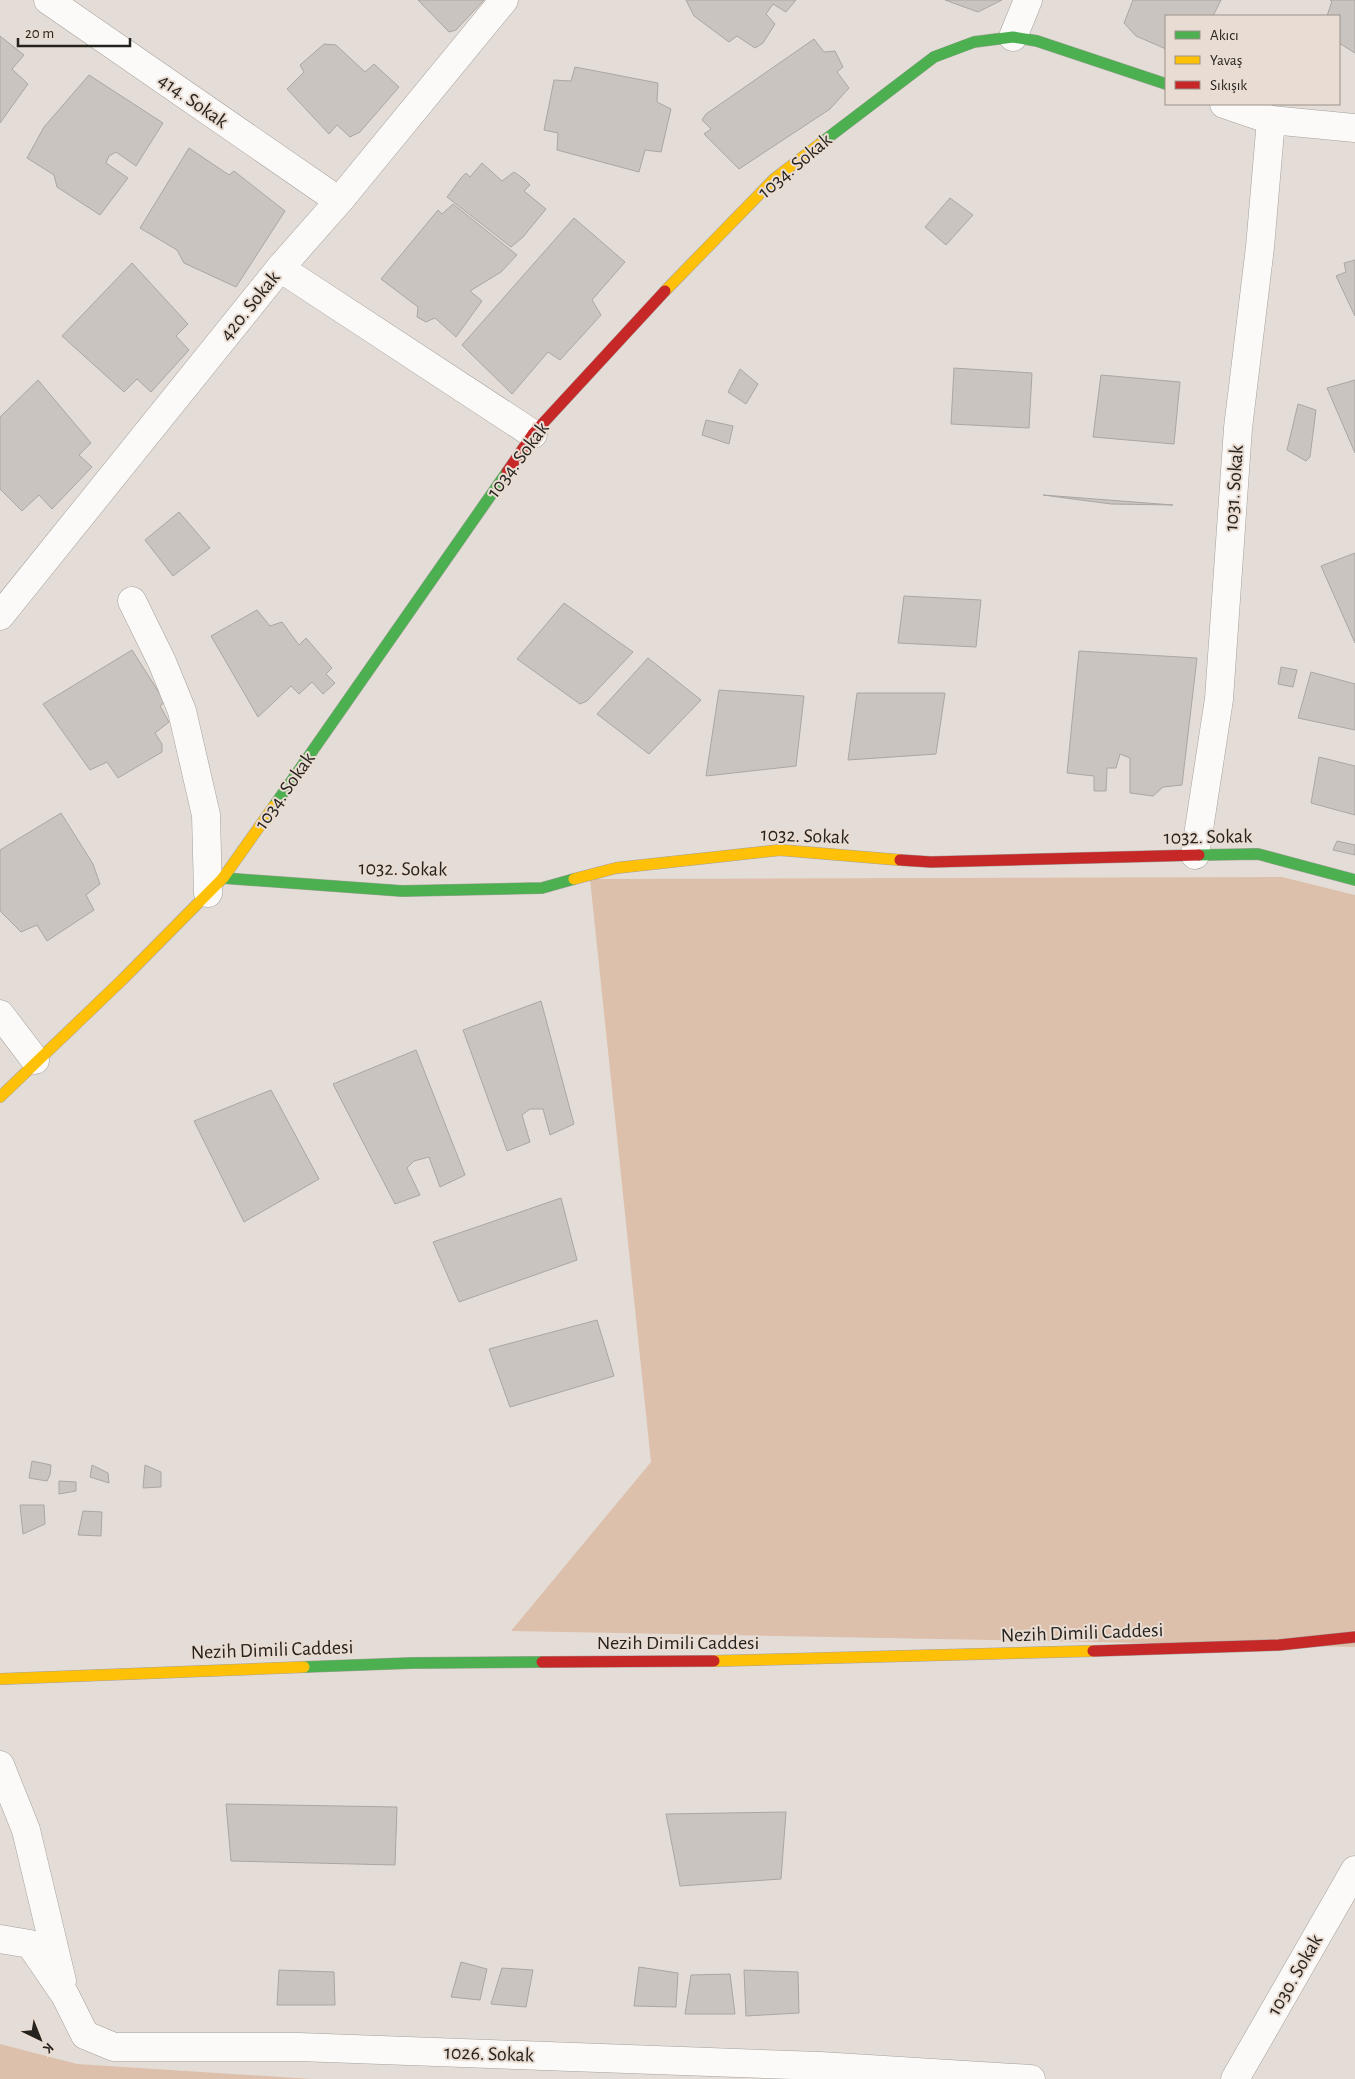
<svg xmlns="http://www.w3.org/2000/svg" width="1355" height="2079" font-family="'Alegreya Sans',sans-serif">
<rect width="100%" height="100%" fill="#e4ddd7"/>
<g fill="#dcc0ab">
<path d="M 1282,877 L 1355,895 L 1355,1647 L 511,1631 L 651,1462 L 590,879 Z"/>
<path d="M 0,2044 L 77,2064 L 313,2079 L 0,2079 Z"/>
</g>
<g fill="#cac4c0" stroke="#aba6a2">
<path d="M 418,0 L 484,0 L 456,30 L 449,32 Z"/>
<path d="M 686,0 L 796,0 L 786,12 L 773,4 L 766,14 L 775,24 L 763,43 L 755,48 L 737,36 L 729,42 L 694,16 Z"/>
<path d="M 945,0 L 1002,0 L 978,12 Z"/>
<path d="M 1133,0 L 1221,0 L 1213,16 L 1166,16 L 1166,49 L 1136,36 L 1124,23 Z"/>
<path d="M 1330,0 L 1355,0 L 1355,53 L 1339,43 L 1339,16 L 1327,16 L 1332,1 Z"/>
<path d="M 0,36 L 24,55 L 12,69 L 28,84 L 0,123 Z"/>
<path d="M 814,39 L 824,52 L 835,51 L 843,67 L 837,72 L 849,88 L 830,109 L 739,169 L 704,134 L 711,129 L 702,120 L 706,114 Z"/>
<path d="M 324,44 L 336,45 L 365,72 L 374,64 L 399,87 L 360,132 L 350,137 L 337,125 L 329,134 L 287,89 L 304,72 L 300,65 Z"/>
<path d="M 575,67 L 658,83 L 657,102 L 671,109 L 661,152 L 645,150 L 639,172 L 557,150 L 558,133 L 544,130 L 554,80 L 571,81 Z"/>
<path d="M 89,75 L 163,123 L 136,166 L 116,152 L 109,156 L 106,163 L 128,178 L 100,215 L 57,187 L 54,175 L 27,158 L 44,127 Z"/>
<path d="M 189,148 L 229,175 L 234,171 L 285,211 L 236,287 L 184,263 L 177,250 L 140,228 Z"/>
<path d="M 482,163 L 502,181 L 514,172 L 524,179 L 530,185 L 524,191 L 546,209 L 523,237 L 511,247 L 447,197 L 461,178 L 466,173 L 470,177 Z"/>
<path d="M 950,198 L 973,215 L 946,245 L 925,227 Z"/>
<path d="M 453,204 L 517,255 L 501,272 L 470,291 L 482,301 L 456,337 L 435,318 L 426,322 L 417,317 L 418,307 L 381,279 L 438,210 L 442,214 Z"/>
<path d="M 574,218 L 625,262 L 592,300 L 601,315 L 560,360 L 548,352 L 512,394 L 462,345 Z"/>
<path d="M 1355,260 L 1355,316 L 1336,276 L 1346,272 L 1344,263 Z"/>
<path d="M 132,263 L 188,324 L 176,336 L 189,350 L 151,392 L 137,379 L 124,392 L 62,336 Z"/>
<path d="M 954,368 L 1032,373 L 1029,428 L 951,424 Z"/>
<path d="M 740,369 L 758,384 L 746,404 L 728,392 Z"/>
<path d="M 1101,375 L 1180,382 L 1174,444 L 1093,437 Z"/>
<path d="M 38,380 L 91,443 L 79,455 L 92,467 L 52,509 L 39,495 L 22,511 L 0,489 L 0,417 Z"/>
<path d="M 1355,380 L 1355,453 L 1327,388 Z"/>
<path d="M 1298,404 L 1316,410 L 1310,457 L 1306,461 L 1287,450 Z"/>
<path d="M 706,420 L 733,426 L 729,444 L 702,435 Z"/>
<path d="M 1043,495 L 1173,505 L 1111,504 Z"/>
<path d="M 179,512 L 210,548 L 173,576 L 145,540 Z"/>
<path d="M 1355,553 L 1355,643 L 1321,566 Z"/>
<path d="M 904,596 L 981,600 L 976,647 L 898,643 Z"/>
<path d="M 564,603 L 633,652 L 587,701 L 580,704 L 517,659 Z"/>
<path d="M 257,610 L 270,626 L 282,622 L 299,645 L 306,638 L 332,668 L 326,674 L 335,683 L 323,694 L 312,682 L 299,694 L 291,686 L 258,717 L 211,636 Z"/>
<path d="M 132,650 L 165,702 L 160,706 L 169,722 L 155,733 L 162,744 L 162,752 L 118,778 L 107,762 L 90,770 L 43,704 Z"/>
<path d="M 1079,651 L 1197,658 L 1182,785 L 1163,787 L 1153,796 L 1130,793 L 1130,758 L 1120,754 L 1116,768 L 1107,768 L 1106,791 L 1094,791 L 1094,776 L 1067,773 Z"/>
<path d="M 648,658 L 701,700 L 649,754 L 597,714 Z"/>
<path d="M 1281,667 L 1297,670 L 1293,687 L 1278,684 Z"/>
<path d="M 1311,672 L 1355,684 L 1355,730 L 1298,718 Z"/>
<path d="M 719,690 L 804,696 L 796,766 L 706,776 Z"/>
<path d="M 857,693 L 945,693 L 936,754 L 848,760 Z"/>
<path d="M 1319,757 L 1355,766 L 1355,815 L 1311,803 Z"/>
<path d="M 61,813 L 93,864 L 100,884 L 86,895 L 94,910 L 47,941 L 37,925 L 21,932 L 0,911 L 0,850 Z"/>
<path d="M 1337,841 L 1355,845 L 1355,855 L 1333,850 Z"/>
<path d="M 541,1001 L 574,1124 L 550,1135 L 543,1109 L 530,1109 L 522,1115 L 530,1142 L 507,1151 L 463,1030 Z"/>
<path d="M 416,1050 L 465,1175 L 440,1187 L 429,1157 L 414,1161 L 407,1168 L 420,1195 L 395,1204 L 333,1084 Z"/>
<path d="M 271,1090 L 319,1179 L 244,1222 L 194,1121 Z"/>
<path d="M 561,1198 L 577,1260 L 459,1302 L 433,1242 Z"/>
<path d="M 597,1320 L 614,1376 L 510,1407 L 489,1349 Z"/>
<path d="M 32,1461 L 51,1465 L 50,1475 L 47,1481 L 29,1478 Z"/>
<path d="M 92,1465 L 108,1473 L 109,1483 L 90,1477 Z"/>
<path d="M 145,1465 L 161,1472 L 161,1487 L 143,1488 Z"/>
<path d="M 59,1481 L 76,1482 L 76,1491 L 59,1494 Z"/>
<path d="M 20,1505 L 44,1505 L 45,1524 L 23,1534 Z"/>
<path d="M 83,1511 L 102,1512 L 101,1536 L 78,1535 Z"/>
<path d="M 226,1804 L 397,1807 L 395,1865 L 231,1861 Z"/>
<path d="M 786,1812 L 781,1879 L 680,1886 L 666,1814 Z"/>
<path d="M 461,1962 L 487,1969 L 480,2000 L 451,1997 Z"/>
<path d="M 639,1967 L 678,1973 L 676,2007 L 634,2006 Z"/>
<path d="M 502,1968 L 533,1970 L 526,2007 L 491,2004 Z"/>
<path d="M 279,1970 L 334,1972 L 335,2005 L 277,2005 Z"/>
<path d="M 744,1970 L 798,1972 L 799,2013 L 746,2016 Z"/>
<path d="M 730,1974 L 735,2014 L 685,2014 L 691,1975 Z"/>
</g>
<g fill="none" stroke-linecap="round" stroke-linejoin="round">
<g stroke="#a5a09c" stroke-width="29">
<g id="street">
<path d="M 48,0 L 339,201"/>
<path d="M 1013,37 L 1028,0"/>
<path d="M 1224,104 L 1271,120 L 1355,128"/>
<path d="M 280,268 L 533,434"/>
<path d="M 132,601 L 162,662 L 182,711 L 206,815 L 208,893"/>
<path d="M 0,616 L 280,268 L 339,201 L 504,0"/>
<path d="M 1195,855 L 1219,699 L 1238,428 L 1260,247 L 1271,120"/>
<path d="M 0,1014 L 35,1060"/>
<path d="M 0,1765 L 26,1830 L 62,1981"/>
<path d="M 0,1939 L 30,1944 L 65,1995 L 85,2035 L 114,2047 L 299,2047 L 820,2066 L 1031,2079"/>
<path d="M 1235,2079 L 1355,1870"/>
</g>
</g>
<g stroke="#a5a09c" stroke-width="12">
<g id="fast">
<path d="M 821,143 L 934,57 L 974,42 L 1013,37 L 1037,41 L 1166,84"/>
<path d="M 274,806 L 507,472"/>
<path d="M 1199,855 L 1258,854 L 1355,880"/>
<path d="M 223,878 L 402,891 L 542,888 L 574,879"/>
<path d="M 304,1667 L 412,1663 L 542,1662"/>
</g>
</g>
<g stroke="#a5a09c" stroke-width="12">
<g id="slow">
<path d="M 665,291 L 774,179 L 821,143"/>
<path d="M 574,879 L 616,868 L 780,850 L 900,860"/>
<path d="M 0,1097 L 122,980 L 223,878 L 274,806"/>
<path d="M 714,1661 L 1093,1651"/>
<path d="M 0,1679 L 304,1667"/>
</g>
</g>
<g stroke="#a5a09c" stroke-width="12">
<g id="jam">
<path d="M 507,472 L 533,434 L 665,291"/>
<path d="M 900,860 L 931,862 L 1199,855"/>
<path d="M 1093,1651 L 1279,1645 L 1355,1637"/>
<path d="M 542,1662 L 714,1661"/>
</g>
</g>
<use href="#street" stroke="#fbfaf9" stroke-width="28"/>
<use href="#fast" stroke="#4caf50" stroke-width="11"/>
<use href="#slow" stroke="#ffc107" stroke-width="11"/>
<use href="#jam" stroke="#c62828" stroke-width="11"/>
</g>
<g text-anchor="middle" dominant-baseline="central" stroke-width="4" stroke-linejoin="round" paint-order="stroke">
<g font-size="20" fill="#26221e" stroke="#e9dcd2">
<text transform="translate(193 101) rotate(35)">414. Sokak</text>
<text transform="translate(795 166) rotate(-40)">1034. Sokak</text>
<text transform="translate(250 306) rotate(-51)">420. Sokak</text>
<text transform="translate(518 460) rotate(-53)">1034. Sokak</text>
<text transform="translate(1234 488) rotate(-86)">1031. Sokak</text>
<text transform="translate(285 791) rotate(-55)">1034. Sokak</text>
<text transform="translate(805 836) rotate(2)">1032. Sokak</text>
<text transform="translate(1208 837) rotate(-1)">1032. Sokak</text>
<text transform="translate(403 869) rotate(1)">1032. Sokak</text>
<text transform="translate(1082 1633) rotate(-2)">Nezih Dimili Caddesi</text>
<text x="678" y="1643">Nezih Dimili Caddesi</text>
<text transform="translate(272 1650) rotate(-2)">Nezih Dimili Caddesi</text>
<text transform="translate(1295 1975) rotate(-60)">1030. Sokak</text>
<text transform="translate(489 2054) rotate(2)">1026. Sokak</text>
</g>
</g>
<rect x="1165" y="15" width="175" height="90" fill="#e9dcd2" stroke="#9b928a"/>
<rect x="1175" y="31" width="25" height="8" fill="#4caf50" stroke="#9b928a"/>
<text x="1210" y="40" font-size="15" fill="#26221e">Akıcı</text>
<rect x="1175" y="56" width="25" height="8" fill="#ffc107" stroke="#9b928a"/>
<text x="1210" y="65" font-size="15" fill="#26221e">Yavaş</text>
<rect x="1175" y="81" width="25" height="8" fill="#c62828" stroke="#9b928a"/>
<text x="1210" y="90" font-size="15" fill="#26221e">Sıkışık</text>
<g transform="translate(40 2039) rotate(137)" stroke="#e9dcd2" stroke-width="4" paint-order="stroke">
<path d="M0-4L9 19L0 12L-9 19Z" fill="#26221e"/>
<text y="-8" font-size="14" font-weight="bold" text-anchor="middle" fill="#26221e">K</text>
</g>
<path d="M18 38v8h112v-8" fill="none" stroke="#26221e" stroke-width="2.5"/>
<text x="25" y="38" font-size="15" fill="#26221e" stroke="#e9dcd2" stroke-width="4" paint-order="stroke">20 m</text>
</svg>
